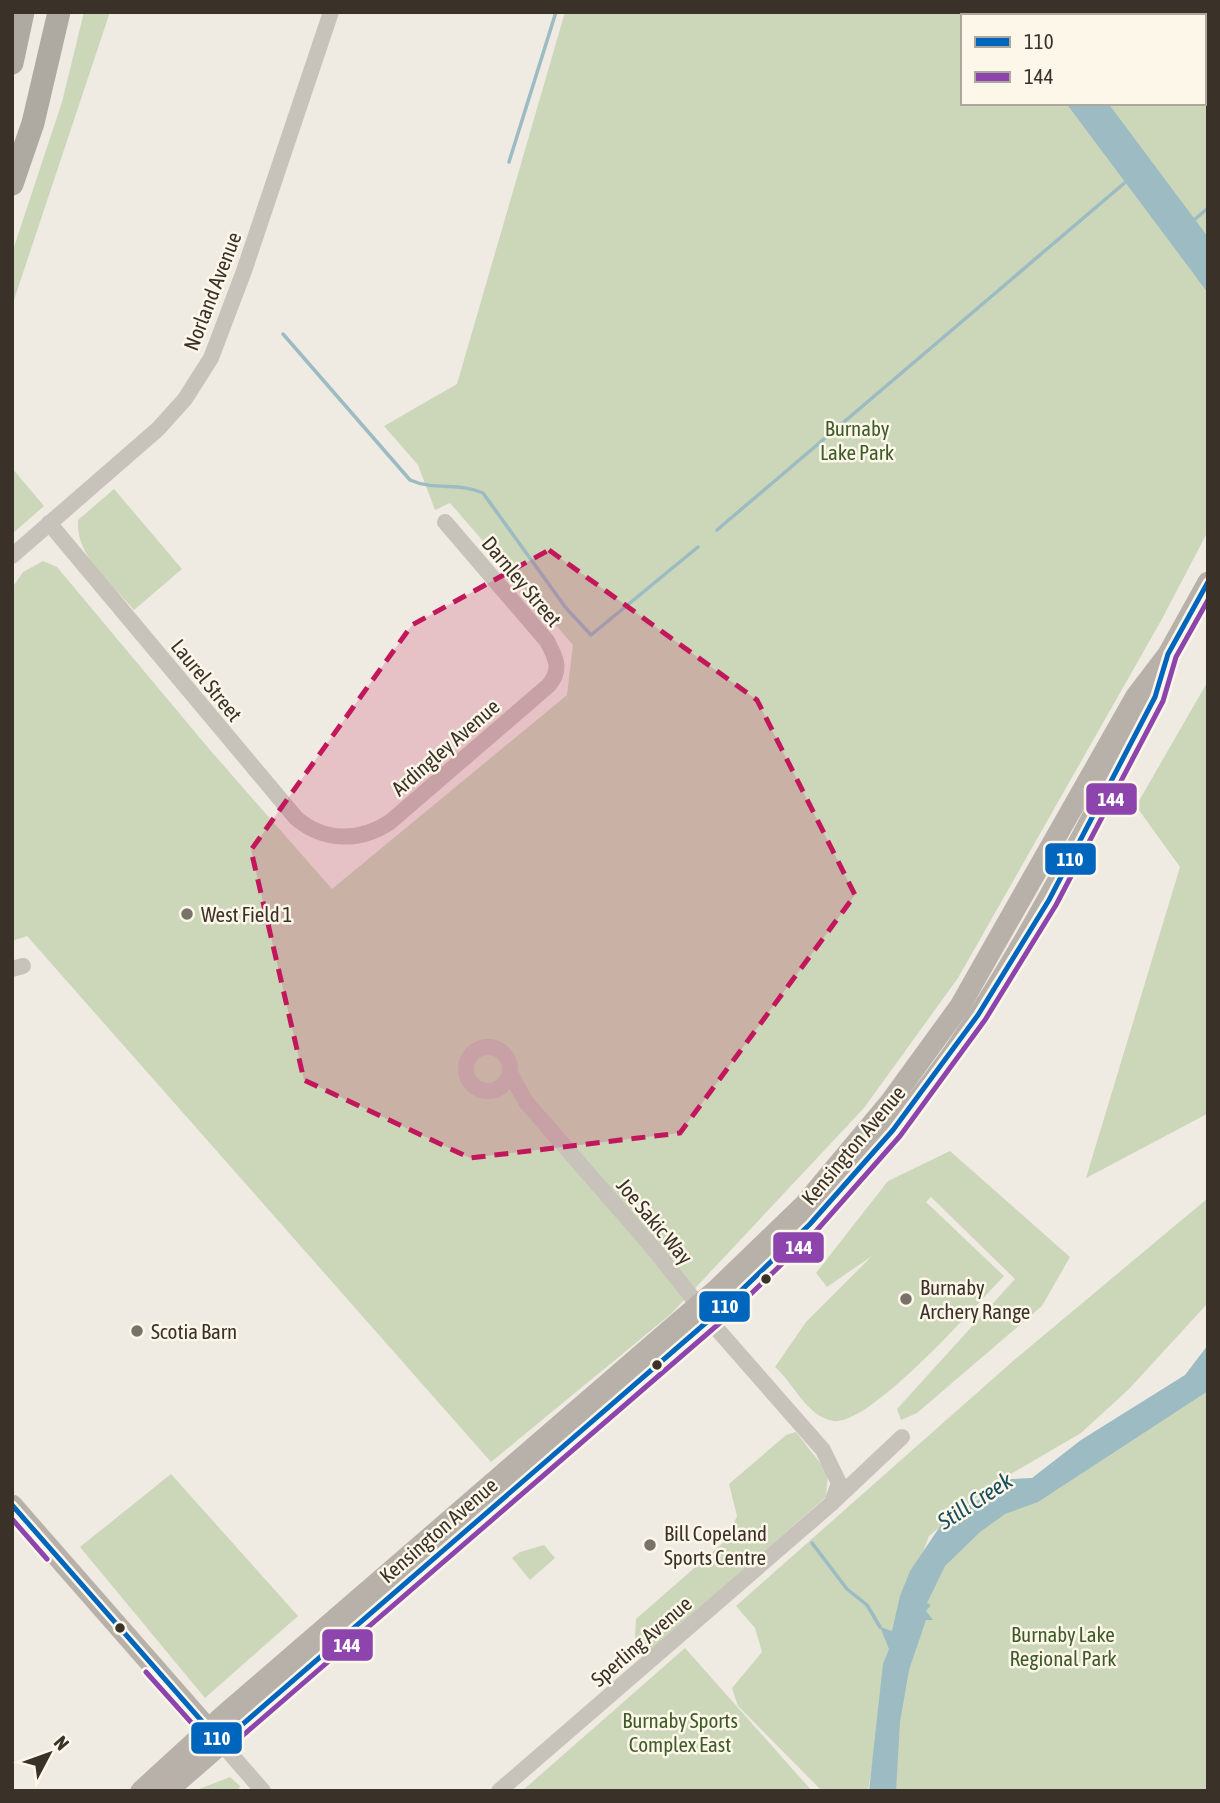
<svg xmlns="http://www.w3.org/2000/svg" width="1220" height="1803" font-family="'Asap Condensed',sans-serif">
<rect width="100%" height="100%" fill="#efebe2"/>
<g fill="#ccd7ba" fill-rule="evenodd">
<path d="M 84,12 L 110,12 L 12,306 L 12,253 L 62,102 Z"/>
<path d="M 565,12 L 1208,12 L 1208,531 L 1162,619 L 958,978 L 864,1108 L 671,1314 L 491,1462 L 27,936 L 12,941 L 12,588 L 23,572 L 43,561 L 57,567 L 210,750 L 332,889 L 567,695 L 573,645 L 450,503 L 435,510 L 418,465 L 384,426 L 457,384 ZM 963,16 L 1204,16 L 1204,103 L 963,103 Z"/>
<path d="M 12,468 L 44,506 L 12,534 Z"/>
<path d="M 114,489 L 182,569 L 134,610 C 112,584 75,556 78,520 Z"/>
<path d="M 1208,681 L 1207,1114 L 1086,1178 L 1180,867 L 1136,806 Z"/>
<path d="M 950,1151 L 1070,1257 L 1042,1306 L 917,1413 L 901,1420 L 897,1409 L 1015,1279 L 931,1197 L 926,1202 L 1004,1276 C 977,1304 870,1427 833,1421 C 806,1416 793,1382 775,1367 L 806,1322 L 872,1256 L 827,1287 L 816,1273 L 888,1181 Z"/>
<path d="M 1208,1198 L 1208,1303 L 1129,1389 L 1081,1433 L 992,1485 L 929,1536 L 898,1617 L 868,1791 L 822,1791 L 738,1706 L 732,1688 L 762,1652 L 755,1628 L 736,1606 L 1013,1361 Z"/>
<path d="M 1208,1382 L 1208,1791 L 891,1791 L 899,1699 L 932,1571 L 989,1517 Z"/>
<path d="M 796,1432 L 828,1473 L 826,1497 L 648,1653 L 635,1637 L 636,1619 L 724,1542 L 738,1543 L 731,1530 L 737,1516 L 729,1484 L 786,1435 Z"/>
<path d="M 171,1474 L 298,1616 L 205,1698 L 80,1547 Z"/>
<path d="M 544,1545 L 555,1558 L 530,1580 L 512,1558 L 520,1552 Z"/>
<path d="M 685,1648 L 812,1791 L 522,1791 Z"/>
<path d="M 230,1777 L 240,1786 L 238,1791 L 194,1791 Z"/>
</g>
<g fill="#9cbbc2">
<path d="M 1066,103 L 1108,103 L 1208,237 L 1208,293 Z"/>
<path d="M 1208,1345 L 1208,1391 L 1038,1502 L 1005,1514 L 980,1532 L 945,1566 L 927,1603 L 931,1605 L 926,1611 L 933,1620 L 926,1620 L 909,1670 L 900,1722 L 896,1791 L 869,1791 L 883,1664 L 889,1649 L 880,1627 L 892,1631 L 900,1596 L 910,1571 L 943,1522 L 1011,1479 L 1032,1478 L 1081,1440 L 1185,1375 Z"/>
</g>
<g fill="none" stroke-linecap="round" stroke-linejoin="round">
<g stroke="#9cbbc2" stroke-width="3.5">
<path d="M 1108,12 L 1117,16"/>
<path d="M 1186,16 L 1189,16"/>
<path d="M 1204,24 L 1208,26"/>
<path d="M 509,162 L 556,12"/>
<path d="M 1193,221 L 1208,208"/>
<path d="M 283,334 L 410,480 C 435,491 459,482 483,493 L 566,608 L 591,635 L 698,547"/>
<path d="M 717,530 L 1128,180"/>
<path d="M 812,1543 L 847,1589 L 867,1605 L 880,1627"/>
</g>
<g stroke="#c8c3ba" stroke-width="16">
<path d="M 49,523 L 296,818 C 324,842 360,842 390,822 L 549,685 C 562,669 556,658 547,641 L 445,522"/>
<path d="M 12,556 L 158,429 L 185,399 L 211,358 L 244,271 L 331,12"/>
<path d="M 12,969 L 23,966"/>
<circle cx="488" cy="1069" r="22"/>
<path d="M 510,1073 L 526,1102 L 653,1248 L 717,1329 L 823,1450 L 839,1483 L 832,1503"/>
<path d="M 221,1743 L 263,1791"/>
<path d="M 499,1791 L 832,1503 L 902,1437"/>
</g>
<g stroke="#b7b1a9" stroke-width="21">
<path d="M 12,1505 L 217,1739"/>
<path d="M 141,1791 L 224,1715 L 716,1290 L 805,1204 L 891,1101 L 960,1006 L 1136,696 L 1168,654 L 1208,582"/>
<path d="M 167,1791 L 723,1308 C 818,1220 909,1123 980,1013 C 1045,911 1099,804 1155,697 L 1164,666"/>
</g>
<g stroke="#aea9a1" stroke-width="23">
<path d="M 12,63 L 23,12"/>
<path d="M 12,184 L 33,123 L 59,12"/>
</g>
<g stroke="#fcf7e9" stroke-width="10">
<path id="bus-1" d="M 12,1505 L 221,1743 L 723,1308 L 810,1224 L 893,1130 L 978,1015 L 1049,900 L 1155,697 L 1168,654 L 1208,582"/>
</g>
<g stroke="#fcf7e9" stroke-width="10">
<g id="bus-2">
<path d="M 12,1519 L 47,1559"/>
<path d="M 146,1672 L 215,1749 L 226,1750 L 729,1315 L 817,1230 L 900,1136 L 985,1020 L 1056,905 L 1163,701 L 1176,657 L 1208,600"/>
</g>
</g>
<use href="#bus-1" stroke="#0065bd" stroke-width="5"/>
<use href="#bus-2" stroke="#8e44ad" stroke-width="5"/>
</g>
<path fill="#c2185b" fill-opacity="0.2" stroke="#c2185b" stroke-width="5" stroke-dasharray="14 9" stroke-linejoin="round" d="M 549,550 L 757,700 L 855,895 L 680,1133 L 470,1158 L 304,1080 L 251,850 L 412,625 Z"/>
<g fill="#797269" stroke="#fcf7e9" stroke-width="2.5">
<circle cx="187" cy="914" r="7"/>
<circle cx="906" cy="1299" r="7"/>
<circle cx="137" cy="1331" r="7"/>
<circle cx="650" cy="1545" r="7"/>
</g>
<g fill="#3a3128" stroke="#fcf7e9" stroke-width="2.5">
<circle cx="766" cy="1279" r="6"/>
<circle cx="657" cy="1365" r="6"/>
<circle cx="120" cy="1628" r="6"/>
</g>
<g text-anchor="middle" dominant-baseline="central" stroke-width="5" stroke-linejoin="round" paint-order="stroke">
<g font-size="21" fill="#3a3128" stroke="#fcf7e9">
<text transform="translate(212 291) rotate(-69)">Norland Avenue</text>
<text transform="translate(522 581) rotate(50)">Darnley Street</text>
<text transform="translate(207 680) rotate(51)">Laurel Street</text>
<text transform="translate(445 747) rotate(-41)">Ardingley Avenue</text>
<text transform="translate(853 1145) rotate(-50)">Kensington Avenue</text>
<text transform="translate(655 1221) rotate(50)">Joe Sakic Way</text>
<text transform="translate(438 1530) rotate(-41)">Kensington Avenue</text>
<text transform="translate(641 1641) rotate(-41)">Sperling Avenue</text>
</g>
<g font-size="21" fill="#3f5b29" stroke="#fcf7e9">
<text x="857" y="428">Burnaby<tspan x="857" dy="24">Lake Park</tspan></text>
<text x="1063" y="1634">Burnaby Lake<tspan x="1063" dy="24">Regional Park</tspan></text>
<text x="680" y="1720">Burnaby Sports<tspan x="680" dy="24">Complex East</tspan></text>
</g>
<g font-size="21" fill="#3a3128" stroke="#fcf7e9" text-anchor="start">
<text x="201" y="914">West Field 1</text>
<text x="920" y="1287">Burnaby<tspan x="920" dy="24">Archery Range</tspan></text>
<text x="151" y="1331">Scotia Barn</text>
<text x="664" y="1533">Bill Copeland<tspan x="664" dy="24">Sports Centre</tspan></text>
</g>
<g font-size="23" font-style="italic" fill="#194e60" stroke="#fcf7e9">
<text transform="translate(975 1501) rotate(-33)">Still Creek</text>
</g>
</g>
<g stroke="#fcf7e9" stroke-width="2.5">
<rect x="1085" y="782" width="53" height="34" rx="7" fill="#8e44ad"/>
<rect x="1044" y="842" width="53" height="34" rx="7" fill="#0065bd"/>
<rect x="772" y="1231" width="53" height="33" rx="7" fill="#8e44ad"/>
<rect x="698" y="1290" width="53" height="33" rx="7" fill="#0065bd"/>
<rect x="321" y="1628" width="53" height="34" rx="7" fill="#8e44ad"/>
<rect x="190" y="1721" width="53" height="34" rx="7" fill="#0065bd"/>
</g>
<g font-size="19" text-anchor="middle" font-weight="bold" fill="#fff">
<text x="1111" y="806">144</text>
<text x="1070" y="866">110</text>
<text x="799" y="1254">144</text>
<text x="725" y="1313">110</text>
<text x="347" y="1652">144</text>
<text x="217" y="1745">110</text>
</g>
<rect width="1220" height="1803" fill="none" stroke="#3a3128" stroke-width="28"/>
<rect x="961" y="14" width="245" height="91" fill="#fcf7e9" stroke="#aea89c" stroke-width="2"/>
<rect x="975" y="37" width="35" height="10" fill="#0065bd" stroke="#aea89c" stroke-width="2"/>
<text x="1024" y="49" font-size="21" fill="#3a3128">110</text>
<rect x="975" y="72" width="35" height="10" fill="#8e44ad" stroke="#aea89c" stroke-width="2"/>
<text x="1024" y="84" font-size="21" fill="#3a3128">144</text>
<g transform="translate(49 1754) rotate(49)" stroke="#fcf7e9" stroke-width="5" paint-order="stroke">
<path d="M0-5L12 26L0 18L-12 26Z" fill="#3a3128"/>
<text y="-10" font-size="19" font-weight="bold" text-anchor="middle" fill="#3a3128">N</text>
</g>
</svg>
